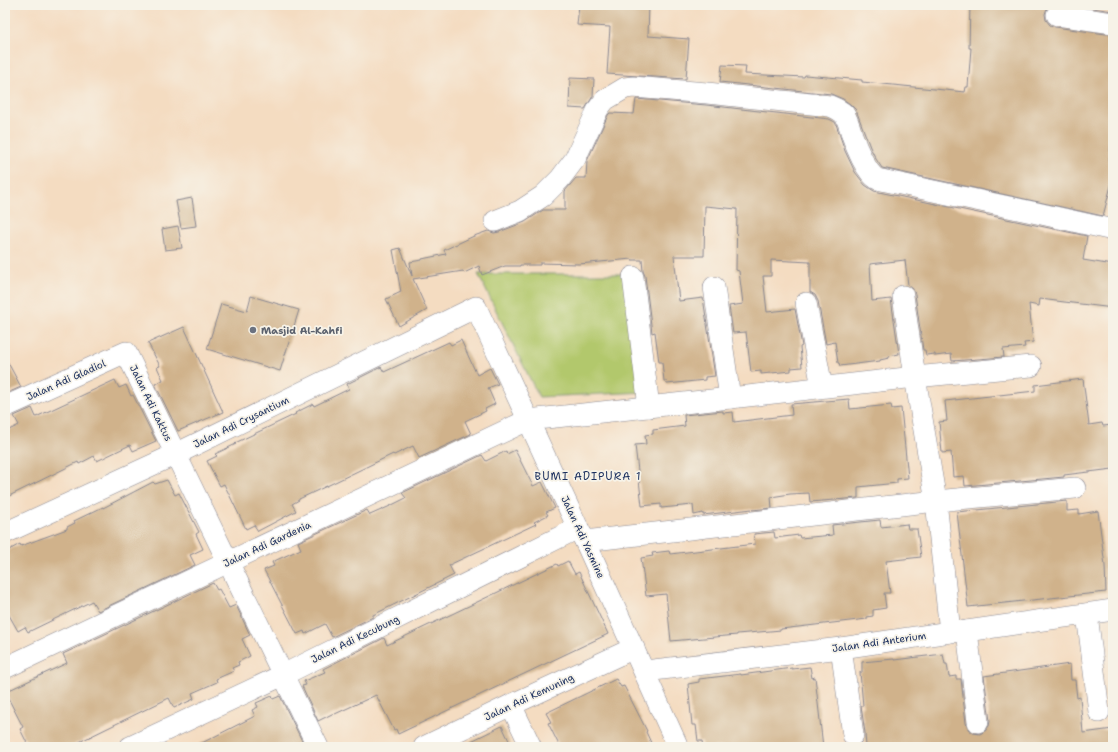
<svg xmlns="http://www.w3.org/2000/svg" width="1118" height="752" font-family="'Shantell Sans',sans-serif">
<rect width="100%" height="100%" fill="#f7f3e8"/>
<filter id="ink" filterUnits="userSpaceOnUse"><feTurbulence type="fractalNoise" baseFrequency=".025" numOctaves="2"/><feDisplacementMap in="SourceGraphic" scale="8" xChannelSelector="R" yChannelSelector="G"/><feConvolveMatrix kernelMatrix="1 2 1 2 8 2 1 2 1" color-interpolation-filters="sRGB"/></filter>
<filter id="wash" filterUnits="userSpaceOnUse"><feTurbulence type="fractalNoise" baseFrequency=".012" numOctaves="4" result="noise"/><feDisplacementMap in="SourceGraphic" scale="16" xChannelSelector="R" yChannelSelector="G"/><feGaussianBlur stdDeviation="0.9" result="paint"/><feColorMatrix in="noise" values="0 0 0 0 0 0 0 0 0 0 0 0 0 0 0 0 0 1.4 0 .05"/><feComposite in="paint" operator="in"/></filter>
<g filter="url(#wash)">
<rect width="100%" height="100%" fill="#f4dcc1"/>
<path fill="#b2c86c" stroke="#667c65" d="M 478,274 L 637,274 L 646,392 L 539,397 Z"/>
<g id="blocks">
<g fill="#d0b28b">
<path d="M 579,5 L 649,5 L 648,36 L 689,39 L 686,79 L 607,74 L 610,27 L 577,25 Z"/>
<path d="M 970,5 L 1051,5 L 1047,8 L 1045,14 L 1046,20 L 1050,25 L 1055,27 L 1113,35 L 1113,121 L 1109,160 L 1113,161 L 1113,178 L 1103,216 L 882,168 L 876,159 L 870,147 L 856,110 L 850,104 L 843,99 L 831,94 L 720,82 L 722,65 L 746,66 L 745,74 L 804,77 L 805,75 L 862,80 L 862,82 L 965,92 L 966,87 L 968,87 L 971,48 L 969,48 Z"/>
<path d="M 1072,5 L 1113,5 L 1113,11 Z"/>
<path d="M 570,78 L 594,79 L 593,96 L 585,109 L 569,108 Z"/>
<path d="M 636,99 L 706,105 L 829,119 L 835,122 L 836,124 L 845,151 L 855,172 L 865,185 L 874,191 L 1087,236 L 1083,260 L 1113,265 L 1113,308 L 1040,299 L 1039,306 L 1029,304 L 1033,342 L 1024,343 L 1025,347 L 1003,349 L 1004,357 L 952,361 L 951,354 L 935,356 L 935,354 L 926,355 L 925,350 L 923,350 L 915,294 L 913,289 L 908,285 L 905,260 L 870,264 L 872,301 L 891,299 L 899,354 L 889,356 L 889,358 L 880,360 L 880,361 L 840,366 L 839,363 L 838,363 L 835,342 L 826,344 L 818,301 L 815,295 L 810,292 L 810,262 L 771,260 L 771,276 L 763,276 L 767,312 L 795,309 L 802,346 L 800,347 L 802,367 L 791,368 L 791,371 L 761,374 L 761,371 L 751,372 L 746,332 L 733,333 L 729,306 L 743,304 L 739,271 L 736,270 L 737,209 L 705,206 L 704,256 L 674,256 L 679,301 L 703,298 L 715,376 L 705,377 L 705,380 L 667,384 L 666,381 L 664,381 L 662,362 L 659,362 L 655,332 L 652,333 L 645,276 L 643,271 L 642,260 L 632,260 L 632,259 L 579,264 L 540,263 L 540,265 L 520,265 L 520,266 L 505,266 L 482,275 L 479,266 L 464,273 L 463,271 L 413,279 L 427,310 L 399,326 L 386,299 L 401,292 L 393,250 L 400,248 L 412,276 L 410,262 L 422,260 L 422,259 L 446,254 L 444,250 L 474,236 L 488,231 L 494,233 L 499,232 L 525,222 L 543,210 L 565,210 L 565,191 L 576,178 L 586,178 L 587,161 L 608,115 L 610,113 L 634,114 Z"/>
<path d="M 192,198 L 196,226 L 181,228 L 176,201 Z"/>
<path d="M 178,226 L 182,248 L 165,250 L 162,229 Z"/>
<path d="M 251,296 L 299,310 L 280,371 L 207,349 L 221,304 L 247,311 Z"/>
<path d="M 184,327 L 223,412 L 178,431 L 155,384 L 163,380 L 157,367 L 160,366 L 148,343 Z"/>
<path d="M 461,340 L 477,375 L 490,368 L 498,384 L 488,388 L 495,404 L 485,409 L 486,411 L 465,421 L 471,434 L 419,458 L 413,446 L 394,455 L 393,454 L 331,484 L 299,499 L 299,500 L 292,504 L 296,511 L 258,531 L 254,525 L 246,529 L 224,484 L 220,486 L 207,461 L 217,456 L 215,454 L 236,444 L 235,443 L 296,414 L 295,413 L 313,404 L 314,406 L 349,389 L 347,384 L 381,367 L 384,372 L 449,342 L 451,345 Z"/>
<path d="M 5,357 L 21,387 L 5,394 Z"/>
<path d="M 1083,379 L 1089,425 L 1102,423 L 1103,426 L 1113,425 L 1113,469 L 1064,475 L 1064,477 L 965,486 L 964,476 L 953,477 L 951,452 L 942,453 L 939,422 L 947,421 L 945,401 L 1035,391 L 1035,385 Z"/>
<path d="M 115,380 L 119,388 L 126,385 L 131,396 L 133,395 L 156,441 L 133,451 L 130,445 L 97,461 L 94,456 L 79,464 L 78,462 L 5,498 L 5,432 L 19,425 L 14,416 L 32,408 L 36,417 Z"/>
<path d="M 849,399 L 850,409 L 891,405 L 892,409 L 901,408 L 908,478 L 897,479 L 897,483 L 858,487 L 858,498 L 810,502 L 809,493 L 790,494 L 771,497 L 772,508 L 752,510 L 752,509 L 703,515 L 703,513 L 694,515 L 693,505 L 661,508 L 661,504 L 642,506 L 635,445 L 646,444 L 645,435 L 653,434 L 653,430 L 685,426 L 684,415 L 723,411 L 723,413 L 733,412 L 734,422 L 792,415 L 791,404 Z"/>
<path d="M 515,450 L 533,486 L 542,482 L 555,508 L 546,512 L 548,515 L 534,522 L 536,524 L 449,565 L 454,575 L 373,615 L 373,617 L 332,637 L 325,624 L 305,634 L 304,631 L 297,634 L 264,570 L 274,566 L 272,562 L 301,549 L 298,542 L 367,510 L 370,515 L 388,507 L 406,498 L 402,493 L 482,455 L 486,461 L 506,451 L 507,454 Z"/>
<path d="M 167,480 L 175,495 L 179,493 L 199,532 L 196,534 L 203,549 L 190,555 L 195,565 L 98,611 L 92,601 L 28,632 L 25,627 L 18,631 L 5,608 L 5,552 L 20,544 L 21,546 L 67,529 L 67,527 L 75,523 L 74,521 L 103,507 L 103,508 L 153,482 L 155,484 Z"/>
<path d="M 1067,501 L 1067,511 L 1079,510 L 1079,514 L 1098,511 L 1105,566 L 1106,592 L 968,607 L 957,512 Z"/>
<path d="M 880,520 L 881,527 L 907,524 L 908,529 L 917,529 L 921,557 L 886,561 L 890,593 L 884,593 L 886,608 L 873,610 L 873,616 L 867,617 L 867,619 L 781,629 L 781,630 L 737,634 L 737,635 L 671,641 L 666,594 L 646,596 L 641,558 L 653,556 L 652,553 L 669,551 L 670,554 L 755,544 L 754,534 L 774,532 L 775,538 L 799,535 L 800,538 L 833,535 L 832,525 Z"/>
<path d="M 568,561 L 575,574 L 579,572 L 608,634 L 398,734 L 396,729 L 394,730 L 376,695 L 335,714 L 334,713 L 318,721 L 302,686 L 306,685 L 304,681 L 325,672 L 323,669 L 384,638 L 387,645 L 538,573 L 557,564 L 558,566 Z"/>
<path d="M 213,583 L 217,590 L 219,589 L 229,608 L 236,605 L 250,635 L 242,639 L 250,656 L 238,662 L 239,665 L 232,668 L 234,671 L 216,679 L 217,682 L 192,693 L 194,699 L 174,708 L 169,698 L 69,747 L 29,747 L 20,729 L 23,727 L 5,692 L 67,663 L 63,654 Z"/>
<path d="M 943,654 L 945,664 L 947,664 L 949,677 L 956,676 L 956,679 L 961,679 L 966,723 L 968,729 L 973,733 L 980,734 L 985,731 L 989,726 L 990,721 L 984,676 L 1070,664 L 1071,680 L 1075,680 L 1077,698 L 1080,697 L 1083,733 L 1113,729 L 1113,747 L 866,747 L 865,733 L 861,706 L 863,706 L 860,672 L 862,672 L 862,662 L 894,659 L 894,660 Z"/>
<path d="M 810,667 L 812,678 L 815,677 L 823,747 L 703,747 L 702,741 L 698,741 L 696,725 L 692,725 L 688,684 L 699,682 L 699,679 L 741,674 L 741,675 L 792,668 L 792,669 Z"/>
<path d="M 616,679 L 621,687 L 624,686 L 647,731 L 646,732 L 653,747 L 560,747 L 548,723 L 551,722 L 546,713 Z"/>
<path d="M 272,696 L 273,699 L 280,696 L 305,747 L 194,747 L 255,716 L 252,710 L 258,707 L 256,703 Z"/>
<path d="M 502,726 L 512,747 L 459,747 Z"/>
</g>
</g>
</g>
<g filter="url(#ink)">
<use href="#blocks" fill-opacity="0" stroke="#888690" stroke-width="1"/>
<g fill="none" stroke-linecap="round" stroke-linejoin="round">
<g stroke="#888690" stroke-width="22">
<g id="minor">
<path d="M 1057,15 L 1113,23"/>
<path d="M 495,221 L 520,211 L 543,196 L 560,179 L 575,159 L 598,109 L 605,100 L 625,88 L 633,87 L 707,93 L 830,106 C 835,108 840,110 844,114 C 848,120 850,128 852,135 C 856,147 866,172 877,179 L 1037,213 L 1113,230"/>
<path d="M 633,277 L 649,407"/>
<path d="M 714,287 L 730,398"/>
<path d="M 903,296 L 915,377 L 936,501 L 950,632"/>
<path d="M 806,303 L 822,387"/>
<path d="M 5,407 L 126,352 L 318,747"/>
<path d="M 5,533 L 176,454 L 476,307 L 578,528 L 585,541 L 678,747"/>
<path d="M 585,541 L 936,501 L 1075,488"/>
<path d="M 1087,614 L 1099,712"/>
<path d="M 967,631 L 978,722"/>
<path d="M 841,648 L 853,735"/>
<path d="M 5,668 L 528,420 L 730,398 L 915,377 L 1031,366"/>
<path d="M 645,671 L 841,648 L 950,632 L 967,631 L 1113,610"/>
<path d="M 511,705 L 531,747"/>
<path d="M 130,747 L 283,675 L 578,528"/>
<path d="M 424,747 L 511,705 L 634,648"/>
</g>
</g>
<use href="#minor" stroke="#fff" stroke-width="21"/>
</g>
</g>
<circle fill="#6b7280" stroke="#f7f3e8" stroke-width="1.5" cx="253" cy="330" r="4"/>
<g text-anchor="middle" dominant-baseline="central" stroke-width="3.5" stroke-linejoin="round" paint-order="stroke">
<g font-size="10" font-weight="bold" fill="#5b616d" stroke="#f7f3e8" text-anchor="start">
<text x="261" y="330">Masjid Al-Kahfi</text>
</g>
<g font-size="10" fill="#1b2f5e" stroke="#f7f3e8">
<text transform="translate(66 380) rotate(-24)">Jalan Adi Gladiol</text>
<text transform="translate(151 403) rotate(64)">Jalan Adi Kaktus</text>
<text transform="translate(241 422) rotate(-26)">Jalan Adi Crysantium</text>
<text transform="translate(583 537) rotate(65)">Jalan Adi Yasmine</text>
<text transform="translate(267 544) rotate(-25)">Jalan Adi Gardenia</text>
<text transform="translate(355 639) rotate(-26)">Jalan Adi Kecubung</text>
<text transform="translate(879 642) rotate(-8)">Jalan Adi Anterium</text>
<text transform="translate(529 697) rotate(-25)">Jalan Adi Kemuning</text>
</g>
<g font-size="11" letter-spacing="1" fill="#1b2f5e" stroke="#f7f3e8">
<text x="588" y="476">BUMI ADIPURA 1</text>
</g>
</g>
<rect width="1118" height="752" fill="none" stroke="#f7f3e8" stroke-width="20"/>
</svg>
